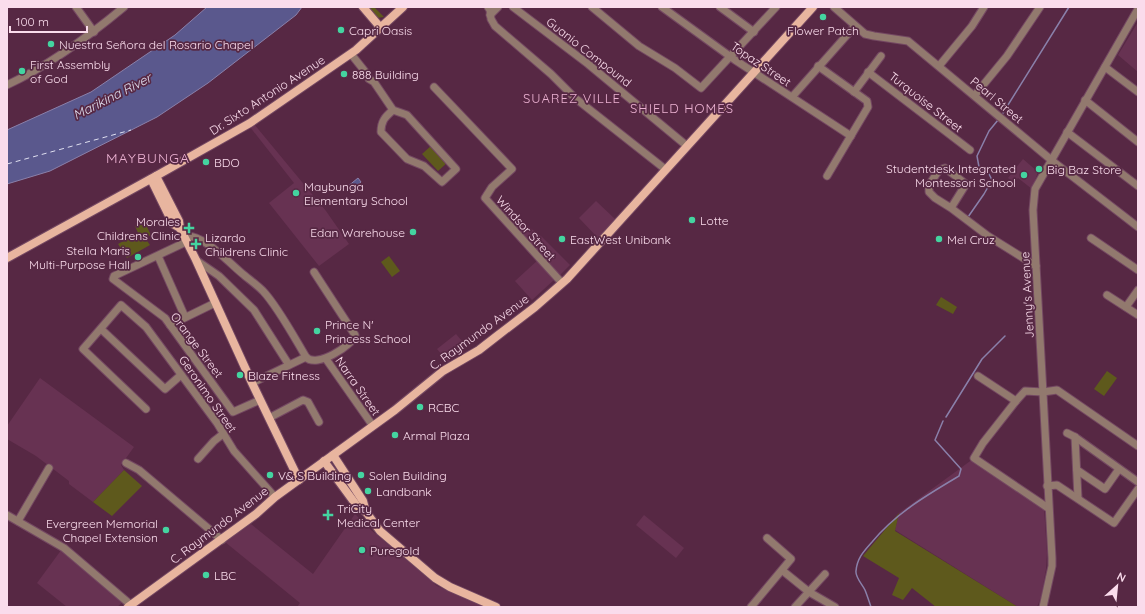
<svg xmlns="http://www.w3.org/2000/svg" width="1145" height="614" font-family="Quicksand,sans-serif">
<rect width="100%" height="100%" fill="#572844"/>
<g fill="#673252">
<path d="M 1138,22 L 1138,72 L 1118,55 Z"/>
<path d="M 254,124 L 326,211 L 349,244 L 319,266 L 269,203 L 294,183 L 250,127 Z"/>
<path d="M 1023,159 L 1038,172 L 1032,189 L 1018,178 L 1014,183 L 1008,178 Z"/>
<path d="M 596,201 L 615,219 L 598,238 L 579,218 Z"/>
<path d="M 516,217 L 542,237 L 570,265 L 559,276 L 510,222 Z"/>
<path d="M 538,260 L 555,279 L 532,300 L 515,281 Z"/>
<path d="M 456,334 L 467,347 L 448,362 L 437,349 Z"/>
<path d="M 40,378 L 134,447 L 121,465 L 124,470 L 93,502 L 69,484 L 69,481 L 36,456 L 7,439 L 7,426 Z"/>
<path d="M 973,459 L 1044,507 L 1047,553 L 1046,569 L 1041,597 L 1037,607 L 1018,607 L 895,530 L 899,513 Z"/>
<path d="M 355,514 L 371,530 L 437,586 L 487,607 L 297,607 L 300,603 L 225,542 L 251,524 L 313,574 Z"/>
<path d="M 644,515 L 684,548 L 676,558 L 636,525 Z"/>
<path d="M 62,549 L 124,601 L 117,607 L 67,607 L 37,583 Z"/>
</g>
<g fill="#5e591c">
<path d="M 368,7 L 374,7 L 384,17 L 377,18 Z"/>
<path d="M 432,145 L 448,162 L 438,171 L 422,154 Z"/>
<path d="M 144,221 L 151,235 L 145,238 L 150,245 L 127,258 L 118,244 L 138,233 L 135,226 Z"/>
<path d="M 389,256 L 400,271 L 392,277 L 381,262 Z"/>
<path d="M 941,297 L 957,307 L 953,314 L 936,305 Z"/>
<path d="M 1107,371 L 1117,378 L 1104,396 L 1094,389 Z"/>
<path d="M 124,470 L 142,486 L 112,516 L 93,502 Z"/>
<path d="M 899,513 L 895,531 L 1018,607 L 936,607 L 912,588 L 903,600 L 892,595 L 899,578 L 863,556 Z"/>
</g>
<g fill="#5a588d" stroke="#8a80aa">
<path d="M 207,7 L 302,7 L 296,15 L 208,83 L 157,117 L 50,171 L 7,184 L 7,130 L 91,92 L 175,35 Z"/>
<path d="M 358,178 L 361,182 L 351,191 L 347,187 Z"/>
</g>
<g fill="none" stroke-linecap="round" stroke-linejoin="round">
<g stroke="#8a80aa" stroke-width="1.5">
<path d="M 1003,113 L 1069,7"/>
<path d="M 968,217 L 984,194 L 992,180 L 989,174 L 979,167 L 977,156 L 989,131 L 998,120"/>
<path d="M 946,417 L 982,359 L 1005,336"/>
<path d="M 871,607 C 869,601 867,595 865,590 C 862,584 855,577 856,571 C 857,558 864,551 872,542 C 896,513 927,495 959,476 L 961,469 L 935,440 L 943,421"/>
</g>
<path stroke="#e0e0f1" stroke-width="1" stroke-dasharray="5 4" stroke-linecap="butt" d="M 7,164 L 131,130"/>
<g stroke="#744862" stroke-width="9">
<g id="minor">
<path d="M 76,7 L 94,32"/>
<path d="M 488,7 L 490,10 L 491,19 L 495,26 L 551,74 L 575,98 L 665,169"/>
<path d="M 513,7 L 588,64 L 687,146"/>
<path d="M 592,7 L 639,46 L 675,68 L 701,88 L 776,7"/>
<path d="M 662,7 L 735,60 L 851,136"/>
<path d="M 720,7 L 754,32"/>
<path d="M 834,7 L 865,34 L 874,36 L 908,41 L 1055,163 L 1138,227"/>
<path d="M 490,15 L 498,7"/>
<path d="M 351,54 L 367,74 L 369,79 L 374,82 L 393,110 L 407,115 L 456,169 L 442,182 L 424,166 L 407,159 L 381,132 C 381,121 385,117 393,110"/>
<path d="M 818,66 L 867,101 L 868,107 L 827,176"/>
<path d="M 939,66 L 972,26 L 984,7"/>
<path d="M 1105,67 L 1138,92"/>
<path d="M 868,72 L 970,150"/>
<path d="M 7,85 C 50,65 88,37 124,7"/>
<path d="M 434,87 L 512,169 L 492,187 L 485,198 L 562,283"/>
<path d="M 854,92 L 881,56"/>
<path d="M 975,95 L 1007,56 L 1040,7"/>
<path d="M 792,97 L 855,26"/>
<path d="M 1085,100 L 1138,142"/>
<path d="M 1067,132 L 1138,186"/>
<path d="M 951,208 L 935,198 L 929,192 L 929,185 L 939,170 L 945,168 L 966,184 L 951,208 L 988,236 L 1036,266"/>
<path d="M 184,237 C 201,231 231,265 244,275 C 250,280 257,285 263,291 C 278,307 294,337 306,357 C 316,369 353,345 355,335 L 314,272"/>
<path d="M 1091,238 L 1138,270"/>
<path d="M 186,242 L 114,276 L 113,279 L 165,318 L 233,412 L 260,400"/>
<path d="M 158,256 L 185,317"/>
<path d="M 196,260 L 219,276 L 254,310 L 289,365"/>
<path d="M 1107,295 L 1138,315"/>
<path d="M 1126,307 L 1138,290"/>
<path d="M 170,325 L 215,303"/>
<path d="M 101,329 L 165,389 L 181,375"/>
<path d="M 326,359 L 373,426"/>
<path d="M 978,376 L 1016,401"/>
<path d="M 252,383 L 306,357"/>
<path d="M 146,409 L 83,349 L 121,305 L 146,327 L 217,423 L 234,451 L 275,497"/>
<path d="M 269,418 L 303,400 L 308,402 L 319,422"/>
<path d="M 1067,433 L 1075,437 L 1138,482"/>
<path d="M 1075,437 L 1078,498"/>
<path d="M 198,459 L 214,441 L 223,434"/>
<path d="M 126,463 L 139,470 L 222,540"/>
<path d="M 1077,470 L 1105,489 L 1119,469"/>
<path d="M 1047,486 L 1057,485 L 1114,523 L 1138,489"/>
<path d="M 1048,508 L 974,458 L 983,443 L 1016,401 L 1025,391 L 1043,392 L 1057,390 L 1138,446"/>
<path d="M 7,515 L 64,548 L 131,605"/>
<path d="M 18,521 L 49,468"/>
<path d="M 783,571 L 809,592 L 835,607"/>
<path d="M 751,607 L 791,559 L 767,538"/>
<path d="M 795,607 L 825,574"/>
<path d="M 1043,607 L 1052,566 L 1052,558 L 1033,210 L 1035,189 L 1138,9"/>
</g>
</g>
<g stroke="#744862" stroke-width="10">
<g id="major">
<path d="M 363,7 L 380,27"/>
<path d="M 156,176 L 179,221 L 180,228 L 196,260 L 252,383 L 299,480"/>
<path d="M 151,179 L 173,224 L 180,228"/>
<path d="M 7,258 L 156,176 L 250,123 L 356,50 L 403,7"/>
<path d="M 333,455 L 363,501 L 366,512"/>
<path d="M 324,461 L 357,506 L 366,512 L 380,531 L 435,578 L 450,587 L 496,607"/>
<path d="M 128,607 L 256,514 L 275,497 L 395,410 L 443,371 L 479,350 L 497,336 L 535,307 L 567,279 L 813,7"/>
</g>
</g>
<use href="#minor" stroke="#92796e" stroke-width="7"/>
<use href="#major" stroke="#e8b59f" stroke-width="8"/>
</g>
<g fill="#44d4a0" stroke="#572844" stroke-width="1.5">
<circle cx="823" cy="17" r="4"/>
<circle cx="341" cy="30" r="4"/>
<circle cx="51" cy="44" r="4"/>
<circle cx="22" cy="71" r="4"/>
<circle cx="344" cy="74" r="4"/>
<circle cx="206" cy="162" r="4"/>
<circle cx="1039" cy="169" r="4"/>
<circle cx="1024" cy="175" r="4"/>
<circle cx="296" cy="193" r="4"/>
<circle cx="692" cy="220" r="4"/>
<path d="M187 222h4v4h4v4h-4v4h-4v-4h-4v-4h4z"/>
<circle cx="413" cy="232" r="4"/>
<circle cx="562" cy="239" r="4"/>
<circle cx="939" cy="239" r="4"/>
<path d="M194 238h4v4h4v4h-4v4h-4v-4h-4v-4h4z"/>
<circle cx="138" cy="257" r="4"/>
<circle cx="317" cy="331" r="4"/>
<circle cx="240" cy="375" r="4"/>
<circle cx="420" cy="407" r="4"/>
<circle cx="395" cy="435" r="4"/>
<circle cx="270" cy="475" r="4"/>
<circle cx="361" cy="475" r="4"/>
<circle cx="368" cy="491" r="4"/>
<path d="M326 509h4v4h4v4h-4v4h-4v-4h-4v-4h4z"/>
<circle cx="166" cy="530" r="4"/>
<circle cx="362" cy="550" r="4"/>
<circle cx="206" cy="575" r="4"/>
</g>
<g text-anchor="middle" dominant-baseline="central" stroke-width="3.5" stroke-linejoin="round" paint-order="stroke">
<g font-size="12" fill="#fadcec" stroke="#572844" text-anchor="start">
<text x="349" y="30">Capri Oasis</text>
<text x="823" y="30" text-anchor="middle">Flower Patch</text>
<text x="59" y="44">Nuestra Señora del Rosario Chapel</text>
<text x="30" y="64">First Assembly<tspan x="30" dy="14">of God</tspan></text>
<text x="352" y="74">888 Building</text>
<text x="214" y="162">BDO</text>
<text x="1016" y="168" text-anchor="end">Studentdesk Integrated<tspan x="1016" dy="14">Montessori School</tspan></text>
<text x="1047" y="169">Big Baz Store</text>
<text x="304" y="186">Maybunga<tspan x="304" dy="14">Elementary School</tspan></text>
<text x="700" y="220">Lotte</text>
<text x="180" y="221" text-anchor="end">Morales<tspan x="180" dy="14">Childrens Clinic</tspan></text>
<text x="405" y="232" text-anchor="end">Edan Warehouse</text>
<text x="205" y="237">Lizardo<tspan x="205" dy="14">Childrens Clinic</tspan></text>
<text x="570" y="239">EastWest Unibank</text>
<text x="947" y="239">Mel Cruz</text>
<text x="130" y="250" text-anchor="end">Stella Maris<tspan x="130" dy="14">Multi-Purpose Hall</tspan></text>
<text x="325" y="324">Prince N'<tspan x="325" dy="14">Princess School</tspan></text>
<text x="248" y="375">Blaze Fitness</text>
<text x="428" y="407">RCBC</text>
<text x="403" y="435">Armal Plaza</text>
<text x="278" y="475">V&amp; S Building</text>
<text x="369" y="475">Solen Building</text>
<text x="376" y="491">Landbank</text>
<text x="337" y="508">TriCity<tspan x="337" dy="14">Medical Center</tspan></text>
<text x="158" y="523" text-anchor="end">Evergreen Memorial<tspan x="158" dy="14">Chapel Extension</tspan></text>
<text x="370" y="550">Puregold</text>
<text x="214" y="575">LBC</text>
</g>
<g font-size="12" fill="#fadcec" stroke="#572844">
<text transform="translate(589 52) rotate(38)">Guanio Compound</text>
<text transform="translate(761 64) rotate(34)">Topaz Street</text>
<text transform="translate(267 95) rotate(-33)">Dr. Sixto Antonio Avenue</text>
<text transform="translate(997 100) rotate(40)">Pearl Street</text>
<text transform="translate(926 102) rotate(38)">Turquoise Street</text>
<text transform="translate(526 228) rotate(48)">Windsor Street</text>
<text transform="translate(1027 295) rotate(-93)">Jenny's Avenue</text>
<text transform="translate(479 332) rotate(-36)">C. Raymundo Avenue</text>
<text transform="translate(197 345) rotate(53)">Orange Street</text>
<text transform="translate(358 386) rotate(55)">Narra Street</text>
<text transform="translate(208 394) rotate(55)">Geronimo Street</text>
<text transform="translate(219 525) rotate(-37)">C. Raymundo Avenue</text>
</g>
<g font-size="13" font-style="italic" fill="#e0e0f1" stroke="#572844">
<text transform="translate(112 96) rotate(-27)">Marikina River</text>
</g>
<g font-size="13" letter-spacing="1" fill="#ebb1d1" stroke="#572844">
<text x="572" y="98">SUAREZ VILLE</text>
<text x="682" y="108">SHIELD HOMES</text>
</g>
<g font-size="14" letter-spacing="1" fill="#ebb1d1" stroke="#572844">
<text x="148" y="158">MAYBUNGA</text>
</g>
</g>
<rect width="1145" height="614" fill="none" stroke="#fadcec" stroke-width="16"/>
<g transform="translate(1117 586) rotate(27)" stroke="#572844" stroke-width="3" paint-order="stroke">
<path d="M0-3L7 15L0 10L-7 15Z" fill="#fadcec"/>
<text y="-6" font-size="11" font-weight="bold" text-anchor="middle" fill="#fadcec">N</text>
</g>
<path d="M10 26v6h77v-6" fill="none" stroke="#fadcec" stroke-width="2"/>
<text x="16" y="26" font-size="12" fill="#fadcec" stroke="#572844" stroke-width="3" paint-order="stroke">100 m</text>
</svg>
